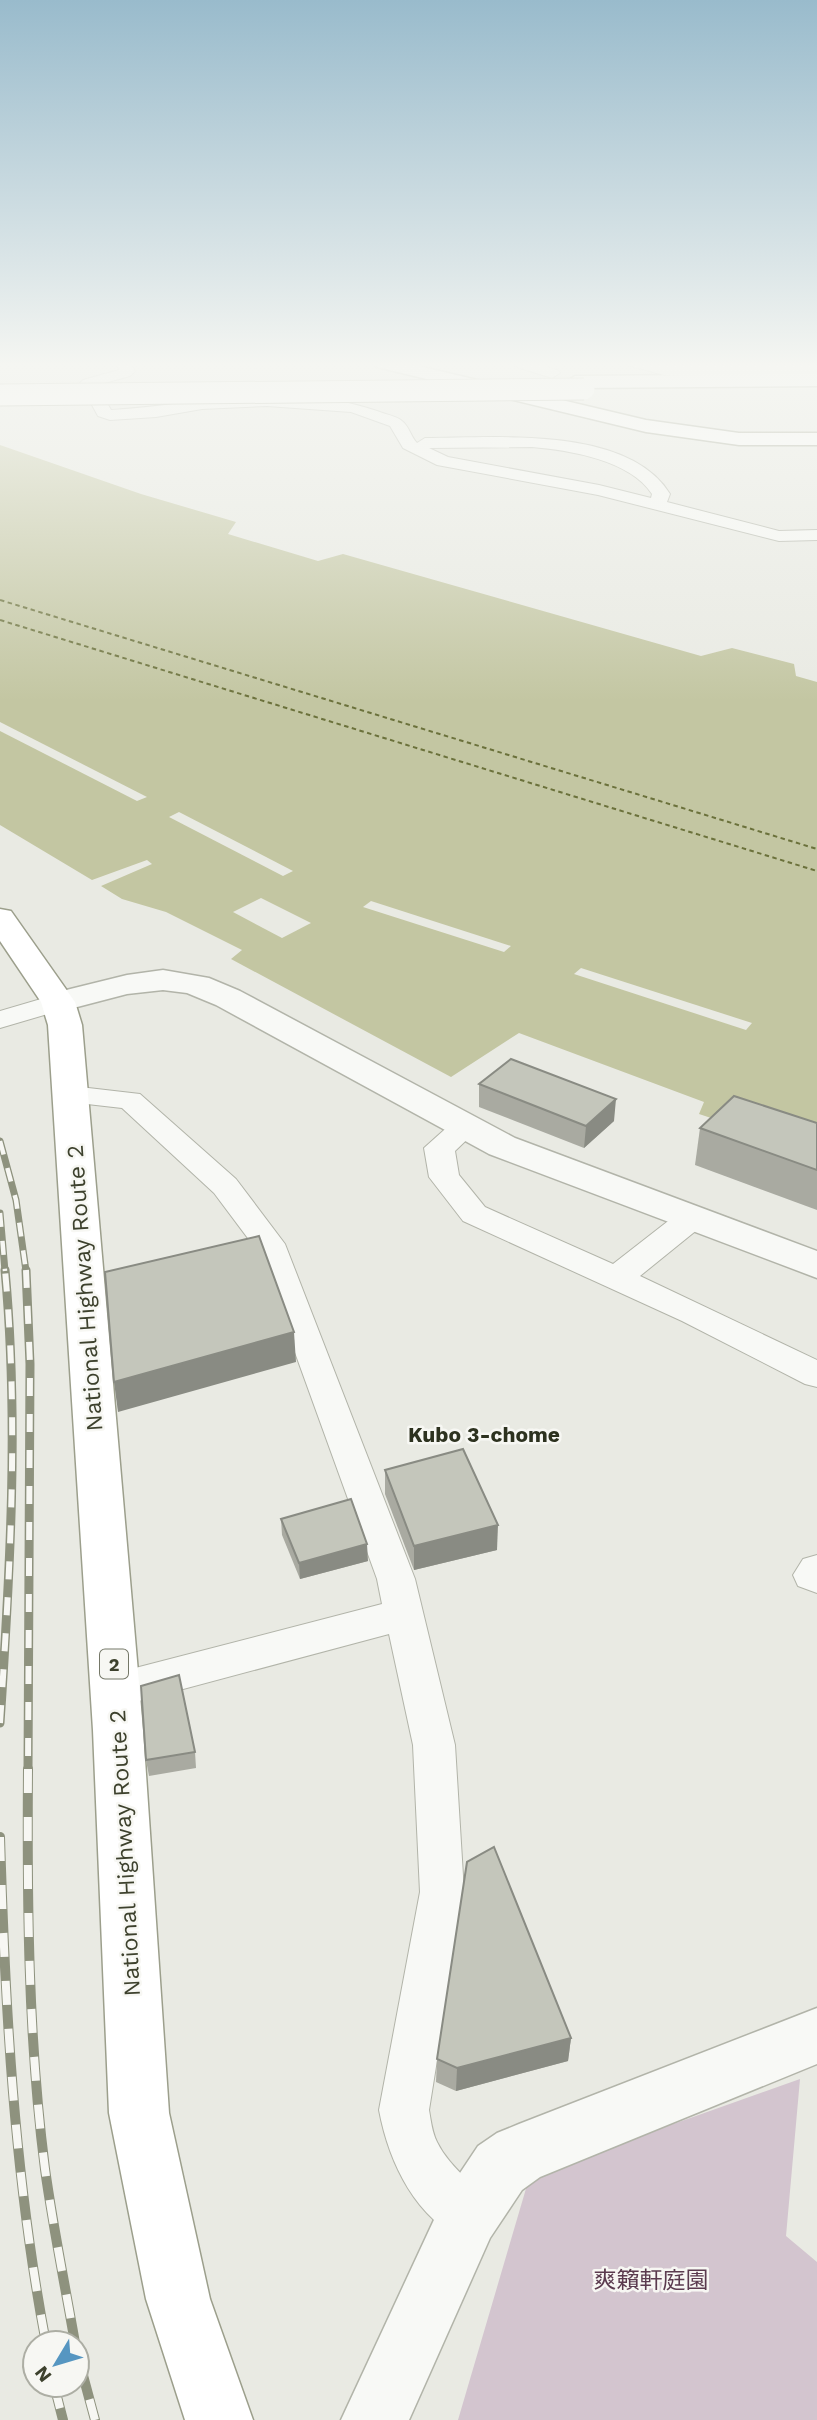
<svg xmlns="http://www.w3.org/2000/svg" width="817" height="2420" font-family="'Work Sans','Noto Sans JP',sans-serif">
<rect width="100%" height="100%" fill="#e9eae3"/>
<path fill="#d3c5cf" d="M 800,2079 L 786,2236 L 817,2262 L 817,2420 L 458,2420 L 530,2175 Z"/>
<path fill="#c3c6a2" d="M 0,445 L 141,494 L 236,522 L 228,534 L 318,561 L 343,554 L 701,656 L 732,648 L 794,664 L 796,676 L 817,682 L 817,1153 L 699,1114 L 704,1102 L 519,1033 L 451,1077 L 231,959 L 242,950 L 166,912 L 122,899 L 101,886 L 152,864 L 147,860 L 92,880 L 0,825 Z"/>
<g fill="#e9eae3">
<path d="M 0,722 L 147,797 L 137,801 L 0,731 Z"/>
<path d="M 179,812 L 293,871 L 283,876 L 169,817 Z"/>
<path d="M 261,898 L 311,923 L 282,938 L 233,912 Z"/>
<path d="M 371,901 L 511,946 L 504,952 L 363,907 Z"/>
<path d="M 581,968 L 752,1023 L 746,1030 L 574,974 Z"/>
</g>
<g fill="none" stroke-linecap="round" stroke-linejoin="round">
<g stroke="#6b713b" stroke-width="2" stroke-dasharray="4.5 3.5" stroke-linecap="butt">
<path d="M 0,600 L 817,849"/>
<path d="M 0,620 L 817,871"/>
</g>
<g stroke="#b2b4a9" stroke-width="2">
<g id="minor">
<path d="M 116,363 L 130,363 L 135,371 L 130,376 L 97,385 L 111,410 C 199,404 291,381 377,411 C 384,414 397,416 402,421 C 409,426 411,437 417,443 L 425,438 C 494,438 628,425 670,494 L 667,502 L 779,531 L 817,530 L 817,540 L 779,541 L 598,495 L 437,465 L 403,448 L 390,426 L 351,412 L 267,406 L 202,409 L 156,417 L 110,420 L 98,416 L 80,383 L 83,380 L 119,370 ZM 532,447 C 569,450 630,460 652,494 L 651,498 L 599,485 L 448,457 L 429,448 Z"/>
<path d="M 512,363 L 535,363 L 557,370 L 560,373 L 552,378 L 514,366 Z"/>
<path d="M 629,363 L 817,365 L 817,375 L 664,375 L 631,366 Z"/>
<path d="M 58,994 L 68,996 L 72,1002 L 68,1008 L 0,1028 L 0,1011 Z"/>
<path d="M 71,1086 L 140,1094 L 236,1179 L 285,1244 L 415,1579 L 455,1745 L 464,1892 L 429,2110 C 431,2121 432,2132 437,2142 C 451,2171 481,2186 494,2216 L 486,2234 L 468,2242 C 416,2220 389,2163 379,2110 L 420,1892 L 413,1745 L 389,1634 L 116,1707 L 102,1702 L 96,1690 L 102,1678 L 116,1673 L 382,1604 L 377,1579 L 259,1253 L 214,1193 L 122,1108 L 61,1101 L 56,1095 L 61,1089 Z"/>
<path d="M 464,1119 L 475,1122 L 479,1128 L 455,1151 L 459,1175 L 485,1207 L 613,1264 L 681,1211 L 692,1208 L 703,1211 L 708,1218 L 703,1225 L 640,1276 L 817,1360 L 817,1387 L 805,1384 L 682,1321 L 463,1221 L 429,1177 L 424,1148 L 453,1122 Z"/>
<path d="M 817,1555 L 817,1593 L 798,1586 L 793,1575 L 803,1559 Z"/>
</g>
</g>
<g stroke="#b2b4a9" stroke-width="3">
<g id="tertiary">
<path d="M 163,970 L 209,978 L 240,991 L 515,1138 L 817,1251 L 817,1278 L 489,1154 L 216,1005 L 187,993 L 163,990 L 127,994 L 58,1012 L 46,1009 L 41,1002 L 46,995 L 127,975 Z"/>
<path d="M 817,2008 L 817,2064 L 540,2177 L 522,2190 L 490,2238 L 409,2420 L 341,2420 L 446,2194 L 478,2146 L 497,2133 L 519,2124 Z"/>
</g>
</g>
<g stroke="#9c9f8c" stroke-width="3">
<g id="trunk">
<path d="M 374,363 L 406,363 L 646,420 L 739,433 L 817,433 L 817,445 L 739,445 L 646,432 L 377,367 Z"/>
<path d="M 0,909 L 11,911 L 75,1002 L 82,1025 L 143,1730 L 169,2113 L 210,2299 L 253,2420 L 185,2420 L 146,2299 L 109,2113 L 93,1730 L 48,1025 L 41,1002 L 0,941 Z"/>
</g>
</g>
<g stroke="#9c9f8c" stroke-width="3">
<path id="motorway" d="M 817,374 L 817,386 L 575,388 L 566,382 L 575,376 Z"/>
</g>
<use href="#minor" fill="#f8f9f6" fill-rule="evenodd"/>
<use href="#tertiary" fill="#f8f9f6" fill-rule="evenodd"/>
<use href="#trunk" fill="#fff" fill-rule="evenodd"/>
<use href="#motorway" fill="#fff" fill-rule="evenodd"/>
<g stroke="#8e927e" stroke-width="7">
<g id="rail-far2">
<path d="M 0,1141 L 16,1200 L 26,1271"/>
<path d="M 0,1213 L 5,1271"/>
</g>
</g>
<g stroke="#8e927e" stroke-width="9">
<g id="rail-far1">
<path d="M 26,1270 L 30,1364 L 28,1771"/>
<path d="M 0,1723 C 10,1573 19,1420 5,1270"/>
</g>
</g>
<g stroke="#8e927e" stroke-width="10">
<g id="rail">
<path d="M 28,1769 C 27,1902 28,2037 45,2169 C 53,2227 65,2285 75,2343"/>
<path d="M 0,1837 C 5,2007 14,2175 46,2343"/>
<path d="M 77,2353 L 95,2420"/>
<path d="M 54,2385 L 63,2420"/>
</g>
</g>
<use href="#rail-far2" stroke="#f7f7f3" stroke-width="4.5" stroke-dasharray="14" stroke-linecap="butt"/>
<use href="#rail-far1" stroke="#f7f7f3" stroke-width="6" stroke-dasharray="18" stroke-linecap="butt"/>
<use href="#rail" stroke="#f7f7f3" stroke-width="8" stroke-dasharray="24" stroke-linecap="butt"/>
<g stroke="#9c9f8c" stroke-width="23" stroke-linecap="butt">
<path id="motorway-bridge" d="M 0,395 L 584,389"/>
</g>
<use href="#motorway-bridge" stroke="#fff" stroke-width="21"/>
</g>
<g fill="#a9aaa1">
<path d="M 479,1084 L 614,1121 L 584,1148 L 479,1107 Z"/>
<path d="M 817,1123 L 817,1210 L 695,1165 L 700,1128 Z"/>
<path d="M 385,1470 L 497,1550 L 414,1570 L 385,1494 Z"/>
<path d="M 281,1519 L 368,1561 L 300,1579 L 282,1535 Z"/>
<path d="M 195,1752 L 196,1768 L 149,1776 L 146,1760 Z"/>
<path d="M 571,2038 L 568,2061 L 456,2091 L 436,2082 L 437,2059 Z"/>
</g>
<g fill="#898b83">
<path d="M 616,1099 L 614,1121 L 584,1148 L 586,1126 Z"/>
<path d="M 294,1332 L 296,1362 L 118,1412 L 114,1382 Z"/>
<path d="M 498,1525 L 497,1550 L 414,1570 L 414,1546 Z"/>
<path d="M 367,1544 L 368,1561 L 300,1579 L 299,1563 Z"/>
<path d="M 571,2038 L 568,2061 L 456,2091 L 457,2068 Z"/>
</g>
<g fill="#c4c6bb" stroke="#898b83" stroke-width="2">
<path d="M 511,1059 L 616,1099 L 586,1126 L 479,1084 Z"/>
<path d="M 734,1096 L 817,1123 L 817,1170 L 700,1128 Z"/>
<path d="M 259,1236 L 294,1332 L 114,1382 L 105,1272 Z"/>
<path d="M 463,1449 L 498,1525 L 414,1546 L 385,1470 Z"/>
<path d="M 351,1499 L 367,1544 L 299,1563 L 281,1519 Z"/>
<path d="M 179,1675 L 195,1752 L 146,1760 L 141,1686 Z"/>
<path d="M 494,1847 L 571,2038 L 457,2068 L 437,2059 L 467,1862 Z"/>
</g>
<linearGradient id="sky" x2="0" y2="1"><stop stop-color="#9bc"/><stop offset="0.52" stop-color="#f5f6f2"/><stop offset="1" stop-color="#f5f6f2" stop-opacity="0"/></linearGradient>
<rect width="817" height="702" fill="url(#sky)"/>
<g text-anchor="middle" dominant-baseline="central" stroke-width="5" stroke-linejoin="round" paint-order="stroke">
<rect fill="#f7f7f3" stroke="#757868" stroke-width="2" x="100" y="1649.5" width="28" height="29" rx="5"/>
<g font-size="18" font-weight="bold" fill="#3d412d">
<text x="114" y="1664">2</text>
</g>
<g font-size="21" font-weight="bold" fill="#2d321f" stroke="#f7f7f3">
<text x="484" y="1434">Kubo 3-chome</text>
</g>
<g font-size="23" fill="#3d412d" stroke="#f7f7f3">
<text transform="translate(85 1288) rotate(-94)">National Highway Route 2</text>
<text transform="translate(125 1853) rotate(-93)">National Highway Route 2</text>
</g>
<g font-size="23" fill="#5b3b4f" stroke="#f7f7f3">
<text x="651" y="2280">爽籟軒庭園</text>
</g>
</g>
<g transform="translate(56 2364) rotate(232)"><circle r="33" fill="#f7f7f3" stroke="#adaea4" stroke-width="2"/>
<path d="M0-5L12 26L0 18L-12 26Z" fill="#5696c1"/>
<text y="-10" font-size="19" font-weight="bold" text-anchor="middle" fill="#3d412d">N</text>
</g>
</svg>
